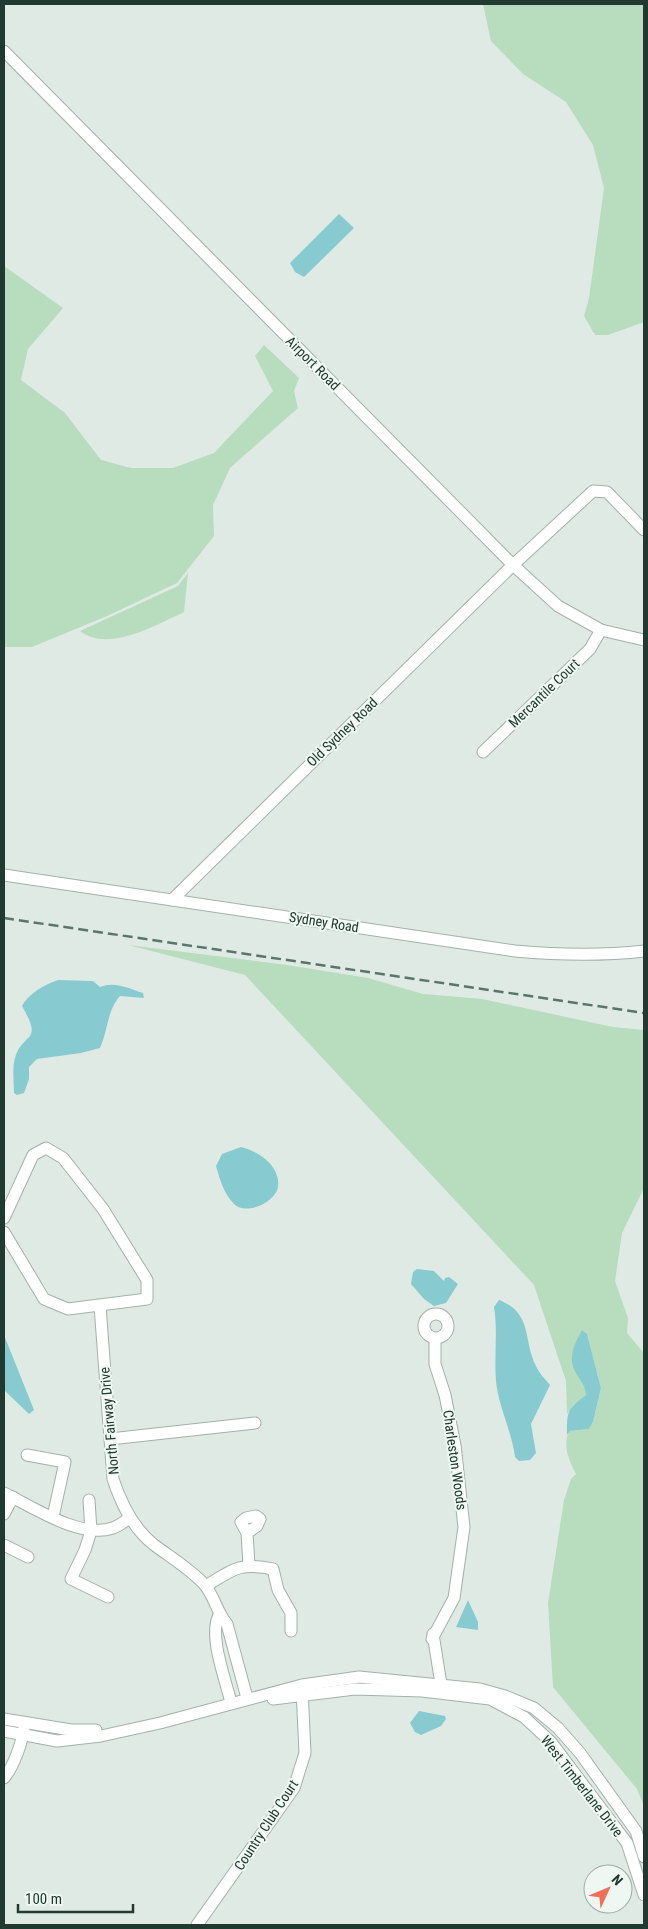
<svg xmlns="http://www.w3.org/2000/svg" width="648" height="1929" font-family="'Roboto Condensed',sans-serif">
<rect width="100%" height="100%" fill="#dfeae4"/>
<g fill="#b8dcbe">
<path d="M 483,4 L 644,4 L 644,322 L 608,335 L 595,335 L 584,316 L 589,298 L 604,188 L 593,145 L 566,102 L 523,74 L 491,41 Z"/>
<path d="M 4,266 L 63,308 L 28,349 L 21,380 L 65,413 L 101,460 L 131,468 L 173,468 L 214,453 L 273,391 L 255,356 L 264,345 L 299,378 L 294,391 L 298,408 L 230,468 L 213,505 L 214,536 L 177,583 L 107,616 L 32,647 L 4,647 Z"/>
<path d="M 188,573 L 184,612 C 156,625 108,653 80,631 L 178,586 Z"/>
<path d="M 128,945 L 287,965 L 368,978 L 423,994 L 482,999 L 613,1027 L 644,1030 L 644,1188 L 622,1233 L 615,1281 L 628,1318 L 627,1333 L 644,1353 L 644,1806 L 637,1789 L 553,1687 L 548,1603 L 564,1500 L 571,1479 L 576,1474 C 570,1462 561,1444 570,1431 L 589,1429 L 593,1422 L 601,1388 L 587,1334 L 575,1371 L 585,1384 L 586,1395 L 574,1404 L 567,1414 L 566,1381 L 534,1285 L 245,975 Z"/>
</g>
<g fill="#87cbd0">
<path d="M 339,214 L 354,228 L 304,277 L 295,272 L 290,263 Z"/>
<path d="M 58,980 L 93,981 L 100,987 C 114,981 128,988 143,993 L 144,998 L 120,996 C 107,1011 108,1030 100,1048 L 81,1053 L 37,1059 L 29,1067 L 29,1079 L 24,1093 L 17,1095 L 14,1093 C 14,1084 12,1067 15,1058 C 23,1031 44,1044 22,1006 C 29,993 44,985 58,980 Z"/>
<path d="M 241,1147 C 258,1151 281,1166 278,1187 C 276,1202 246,1216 234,1204 C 224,1194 220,1180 216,1166 L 222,1154 Z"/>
<path d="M 417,1269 L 434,1271 L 444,1281 L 445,1278 L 449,1277 L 458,1284 L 446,1303 L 434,1306 L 424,1299 L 411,1284 L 413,1272 Z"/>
<path d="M 499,1300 C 533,1313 523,1341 536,1366 C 539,1373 545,1379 550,1385 L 531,1424 L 536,1453 L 530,1460 L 519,1461 L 515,1457 C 512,1432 498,1405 496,1381 C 494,1356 498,1331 494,1307 Z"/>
<path d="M 582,1330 L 587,1334 L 601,1388 L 593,1422 L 589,1429 L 570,1431 L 567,1435 C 567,1411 567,1409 586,1395 C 585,1384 581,1382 576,1373 C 567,1358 575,1343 582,1330 Z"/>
<path d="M 4,1335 L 34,1410 L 29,1414 L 4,1390 Z"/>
<path d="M 468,1600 L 478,1622 L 478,1630 L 456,1627 Z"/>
<path d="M 419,1711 L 445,1716 L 446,1719 L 441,1726 L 421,1735 L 415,1732 L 410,1723 Z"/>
</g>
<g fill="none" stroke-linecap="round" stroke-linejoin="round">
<g stroke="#a2b2ab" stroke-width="13">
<g id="minor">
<path d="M 4,51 L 513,565 L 558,606 L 601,630 L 644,640"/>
<path d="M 483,752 L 590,649 L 601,630"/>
<path d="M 4,875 L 515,951 C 559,955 601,956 644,951"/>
<path d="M 172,900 L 513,565 L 593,491 L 607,492 L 644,530"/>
<path d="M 4,1218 L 33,1155 L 46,1148 L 63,1158 L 103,1209 L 147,1280 L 147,1299 L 68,1309 L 44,1299 L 4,1232"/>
<path d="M 100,1306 L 113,1479 C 121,1503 132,1527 153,1544 C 170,1557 189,1568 204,1584 C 214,1595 217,1613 227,1624 L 247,1698"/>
<circle cx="436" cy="1326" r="12"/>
<path d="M 110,1439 L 255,1423"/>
<path d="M 27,1455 L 65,1462 L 53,1517"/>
<path d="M 4,1493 C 33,1507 80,1539 113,1528 C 119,1526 125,1521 130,1518"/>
<path d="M 89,1500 L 91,1531 L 85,1550 L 71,1579 L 108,1597"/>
<path d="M 4,1514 L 13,1497"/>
<path d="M 247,1533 L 241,1522 L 246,1518 L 256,1516 L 260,1519 L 257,1526 L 247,1533 L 249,1565"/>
<path d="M 4,1545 L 28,1557"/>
<path d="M 206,1586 C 233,1569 240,1562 273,1569 L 278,1590 L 291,1613 L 291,1631"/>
<path d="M 219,1615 C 208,1636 226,1680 231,1703"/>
<path d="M 433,1634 L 441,1684"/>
<path d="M 432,1639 L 454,1598 L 464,1527 L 455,1445 L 445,1395 L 435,1364 L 435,1338"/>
<path d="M 273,1699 L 355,1689 L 422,1691 L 490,1699 L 524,1717 L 551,1742 L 627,1843 L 644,1895"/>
<path d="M 4,1719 L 71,1730 L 96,1730"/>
<path d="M 4,1731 L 57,1741 L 101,1736 L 160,1723 L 302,1685 L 359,1677 L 480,1689 L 505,1696 L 534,1708 L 558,1728 L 580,1753 L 636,1831 L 644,1857"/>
<path d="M 4,1778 C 14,1766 22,1743 24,1727"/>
<path d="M 197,1925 L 294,1788 L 305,1753 L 302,1689"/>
</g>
</g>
<use href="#minor" stroke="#fff" stroke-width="11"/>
<path stroke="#5a766c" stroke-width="2.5" stroke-dasharray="10 5" stroke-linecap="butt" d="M 4,918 L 644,1013"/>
</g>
<g text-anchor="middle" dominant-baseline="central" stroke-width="4" stroke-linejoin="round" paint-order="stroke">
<g font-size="14" fill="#203a31" stroke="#eff7f3">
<text transform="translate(313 363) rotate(45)">Airport Road</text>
<text transform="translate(544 693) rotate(-44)">Mercantile Court</text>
<text transform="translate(342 732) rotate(-44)">Old Sydney Road</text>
<text transform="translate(324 922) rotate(9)">Sydney Road</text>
<text transform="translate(109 1421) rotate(-95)">North Fairway Drive</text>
<text transform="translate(455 1460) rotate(82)">Charleston Woods</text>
<text transform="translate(582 1786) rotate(52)">West Timberlane Drive</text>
<text transform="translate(266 1825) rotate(-57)">Country Club Court</text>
</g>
</g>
<rect width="648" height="1929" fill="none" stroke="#203a31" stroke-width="10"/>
<g transform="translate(608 1889) rotate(46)"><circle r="24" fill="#eff7f3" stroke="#9caba5"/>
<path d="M0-4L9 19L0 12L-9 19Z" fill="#f16f56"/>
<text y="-8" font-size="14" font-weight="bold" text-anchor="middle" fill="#203a31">N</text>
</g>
<path d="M18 1904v8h115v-8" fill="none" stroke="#203a31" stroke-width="2.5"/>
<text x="25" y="1904" font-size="15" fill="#203a31" stroke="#eff7f3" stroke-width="4" paint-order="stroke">100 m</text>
</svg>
